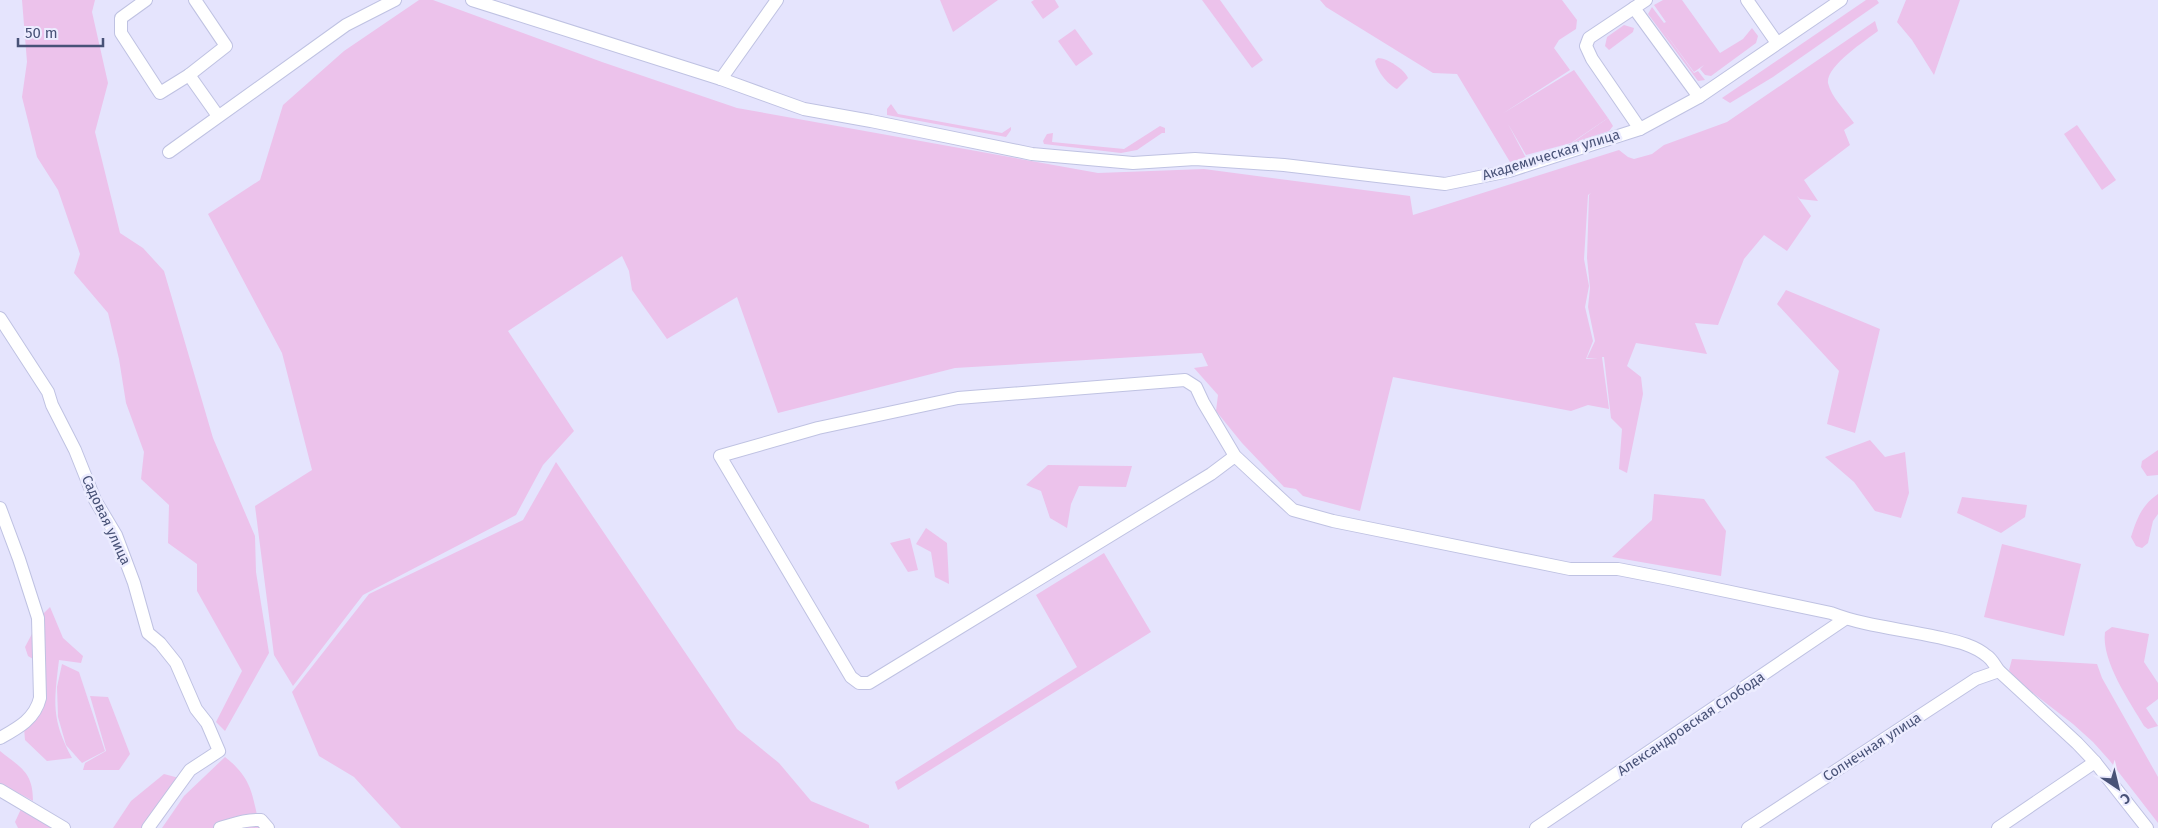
<svg xmlns="http://www.w3.org/2000/svg" width="2158" height="828" font-family="'Fira Sans',sans-serif">
<rect width="100%" height="100%" fill="#e5e4fd"/>
<g fill="#ecc2eb" fill-rule="evenodd">
<path d="M 22,0 L 95,0 L 92,12 L 108,83 L 95,132 L 120,233 L 143,248 L 164,271 L 213,438 L 255,536 L 256,572 L 269,653 L 225,731 L 216,722 L 242,671 L 197,591 L 197,564 L 168,543 L 169,505 L 141,479 L 144,452 L 126,403 L 119,359 L 108,313 L 74,273 L 80,254 L 58,190 L 37,157 L 22,97 L 27,62 Z"/>
<path d="M 419,0 L 433,0 L 602,62 L 737,108 L 1098,173 L 1204,169 L 1410,196 L 1413,215 L 1619,150 L 1628,157 L 1634,159 L 1652,154 L 1664,145 L 1727,122 L 1875,21 L 1878,31 C 1865,41 1826,66 1828,83 C 1831,97 1846,111 1854,123 L 1844,130 L 1850,145 L 1804,180 L 1818,201 L 1800,199 L 1797,196 L 1811,216 L 1787,251 L 1764,235 L 1744,259 L 1718,325 L 1695,323 L 1707,354 L 1636,343 L 1627,366 L 1641,377 L 1643,394 L 1627,473 L 1619,469 L 1622,429 L 1611,418 L 1604,357 L 1602,357 L 1609,409 L 1588,405 L 1571,411 L 1393,377 L 1360,511 L 1303,496 L 1296,489 L 1284,487 L 1242,443 L 1216,411 L 1218,395 L 1194,368 L 1208,366 L 1202,353 L 955,368 L 778,413 L 737,297 L 667,339 L 632,290 L 629,271 L 622,256 L 508,331 L 574,431 L 543,465 L 516,515 L 363,595 L 293,686 L 274,655 L 255,506 L 312,470 L 282,353 L 208,214 L 260,180 L 283,105 L 344,51 ZM 1591,193 L 1589,195 L 1587,258 L 1590,288 L 1588,307 L 1595,341 L 1587,358 L 1598,358 L 1586,359 L 1593,341 L 1585,307 L 1589,286 L 1584,259 L 1588,195 Z"/>
<path d="M 940,0 L 998,0 L 953,32 Z"/>
<path d="M 1034,0 L 1055,0 L 1059,7 L 1043,19 L 1031,2 Z"/>
<path d="M 1202,0 L 1220,0 L 1263,60 L 1252,68 Z"/>
<path d="M 1320,0 L 1562,0 L 1577,20 L 1576,29 L 1559,40 L 1554,48 L 1570,70 L 1502,114 L 1574,70 L 1608,118 L 1571,143 L 1526,155 L 1508,124 L 1526,158 L 1510,162 L 1457,74 L 1433,73 L 1326,7 Z"/>
<path d="M 1663,0 L 1682,0 L 1720,53 L 1743,39 L 1752,28 L 1758,36 L 1756,43 L 1711,76 L 1705,75 L 1700,69 L 1704,65 L 1694,72 L 1660,26 L 1694,73 L 1698,71 L 1705,80 L 1698,81 L 1648,14 L 1652,7 L 1664,23 L 1662,24 L 1666,22 L 1654,5 Z"/>
<path d="M 1866,0 L 1877,0 L 1879,3 L 1773,77 L 1730,103 L 1722,98 Z"/>
<path d="M 1906,0 L 1960,0 L 1934,75 L 1912,40 L 1897,22 Z"/>
<path d="M 1624,25 L 1634,28 L 1633,32 L 1609,50 L 1605,46 L 1607,37 Z"/>
<path d="M 1075,29 L 1093,54 L 1076,66 L 1058,41 Z"/>
<path d="M 1378,58 C 1387,58 1404,69 1408,78 L 1397,89 C 1388,85 1377,71 1375,61 Z"/>
<path d="M 891,104 L 898,114 L 1002,133 L 1011,127 L 1011,130 L 1006,137 L 887,115 L 887,109 Z"/>
<path d="M 1608,118 L 1613,126 L 1609,131 L 1572,143 Z"/>
<path d="M 2077,125 L 2116,180 L 2102,190 L 2064,134 Z"/>
<path d="M 1160,126 L 1165,128 L 1165,133 L 1162,133 L 1137,150 L 1121,153 L 1044,144 L 1043,141 L 1047,134 L 1053,133 L 1052,142 L 1124,149 Z"/>
<path d="M 1786,290 L 1880,329 L 1855,433 L 1827,424 L 1839,371 L 1777,304 Z"/>
<path d="M 1870,440 L 1885,457 L 1905,452 L 1909,493 L 1901,518 L 1875,511 L 1854,482 L 1825,457 Z"/>
<path d="M 2158,450 L 2158,475 L 2147,476 L 2141,467 L 2142,461 Z"/>
<path d="M 556,462 L 737,729 L 779,763 L 811,801 L 869,825 L 869,828 L 401,828 L 354,777 L 319,756 L 292,692 L 369,594 L 523,520 Z"/>
<path d="M 1048,465 L 1132,466 L 1126,487 L 1079,486 L 1071,504 L 1067,528 L 1050,518 L 1041,491 L 1026,485 Z"/>
<path d="M 1654,494 L 1704,499 L 1726,531 L 1721,576 L 1612,557 L 1652,520 Z"/>
<path d="M 2158,494 L 2158,514 L 2153,521 L 2148,543 L 2142,548 L 2136,546 L 2131,537 C 2137,518 2142,505 2158,494 Z"/>
<path d="M 1962,497 L 2027,505 L 2025,517 L 2001,533 L 1957,513 Z"/>
<path d="M 926,528 L 947,543 L 949,584 L 935,577 L 931,552 L 916,544 Z"/>
<path d="M 910,538 L 918,570 L 908,572 L 890,543 Z"/>
<path d="M 2002,544 L 2081,564 L 2064,636 L 1984,617 Z"/>
<path d="M 1104,553 L 1151,632 L 898,790 L 895,782 L 1077,667 L 1036,595 Z"/>
<path d="M 50,607 L 63,638 L 83,656 L 81,663 L 59,660 C 54,702 51,719 72,758 L 47,761 L 25,740 L 24,728 L 43,710 L 45,666 L 28,656 L 25,647 L 42,615 Z"/>
<path d="M 2112,627 L 2149,634 L 2144,662 L 2158,683 L 2158,699 L 2146,708 L 2158,726 L 2148,729 L 2144,726 C 2130,702 2101,661 2105,632 Z"/>
<path d="M 2012,659 L 2097,664 L 2102,678 L 2158,777 L 2158,823 L 2110,761 L 2093,742 L 2073,724 L 2016,680 L 2009,670 Z"/>
<path d="M 62,664 L 79,672 L 105,751 L 82,763 L 66,745 L 58,717 L 57,687 Z"/>
<path d="M 90,696 L 108,697 L 130,754 L 119,770 L 83,770 L 85,763 L 106,751 Z"/>
<path d="M 0,751 C 21,768 33,772 33,801 L 0,783 Z"/>
<path d="M 225,757 C 253,779 252,795 260,828 L 162,828 L 184,796 Z"/>
<path d="M 164,774 L 179,778 L 142,828 L 113,828 L 131,801 Z"/>
<path d="M 21,809 L 54,828 L 18,828 L 15,822 Z"/>
</g>
<g fill="none" stroke-linecap="round" stroke-linejoin="round">
<g stroke="#bfc2e2" stroke-width="14">
<g id="minor">
<path d="M 146,0 L 121,18 L 121,33 L 160,93 L 189,75 L 226,46 L 195,0"/>
<path d="M 472,0 L 721,79"/>
<path d="M 777,0 L 721,79 L 804,109 L 871,121 L 1032,154 L 1133,163 L 1195,159 L 1284,165 L 1445,184 L 1509,171 L 1640,129 L 1699,97 L 1841,0"/>
<path d="M 1747,0 L 1777,43"/>
<path d="M 1634,8 L 1699,97"/>
<path d="M 189,75 L 218,116"/>
<path d="M 1640,129 L 1592,59 L 1586,46 L 1589,38 L 1646,0"/>
<path d="M 169,152 L 346,25 L 395,0"/>
<path d="M 0,318 L 48,392 L 52,405 L 75,450 L 95,500 L 116,535 L 134,583 L 148,633 L 160,643 L 176,663 L 196,709 L 207,723 L 219,751 L 190,770 L 148,828"/>
<path d="M 1235,456 L 1203,402 L 1196,387 L 1185,380 L 958,398 L 818,428 L 720,456 L 851,677 L 859,683 L 869,683 L 1211,474 L 1235,456 L 1293,510 L 1333,521 L 1570,569 L 1618,569 L 1669,579 L 1831,613 C 1864,626 1902,629 1937,637 C 1954,641 1973,644 1987,656 C 1992,659 1995,666 1999,671 L 2077,743 L 2095,762 L 2147,828"/>
<path d="M 0,508 L 19,559 L 38,618 L 40,698 C 35,719 18,728 0,738"/>
<path d="M 0,790 L 64,828"/>
<path d="M 220,828 C 234,824 246,819 261,820 L 268,828"/>
<path d="M 1536,828 L 1845,619"/>
<path d="M 1748,828 L 1976,679 L 1999,671"/>
<path d="M 1998,828 L 2095,762"/>
</g>
</g>
<use href="#minor" stroke="#fff" stroke-width="12"/>
</g>
<g text-anchor="middle" dominant-baseline="central" stroke-width="5" stroke-linejoin="round" paint-order="stroke">
<g font-size="14" fill="#485277" stroke="#ececff">
<text transform="translate(1551 155) rotate(-17)">Академическая улица</text>
<text transform="translate(106 520) rotate(65)">Садовая улица</text>
<text transform="translate(1691 724) rotate(-34)">Александровская Слобода</text>
<text transform="translate(1872 747) rotate(-33)">Солнечная улица</text>
</g>
</g>
<g transform="translate(2118 788) rotate(145)" stroke="#ececff" stroke-width="4" paint-order="stroke">
<path d="M0-4L9 19L0 12L-9 19Z" fill="#485277"/>
<text y="-8" font-size="14" font-weight="bold" text-anchor="middle" fill="#485277">С</text>
</g>
<path d="M18 38v8h85v-8" fill="none" stroke="#485277" stroke-width="2.5"/>
<text x="25" y="38" font-size="15" fill="#485277" stroke="#ececff" stroke-width="4" paint-order="stroke">50 m</text>
</svg>
